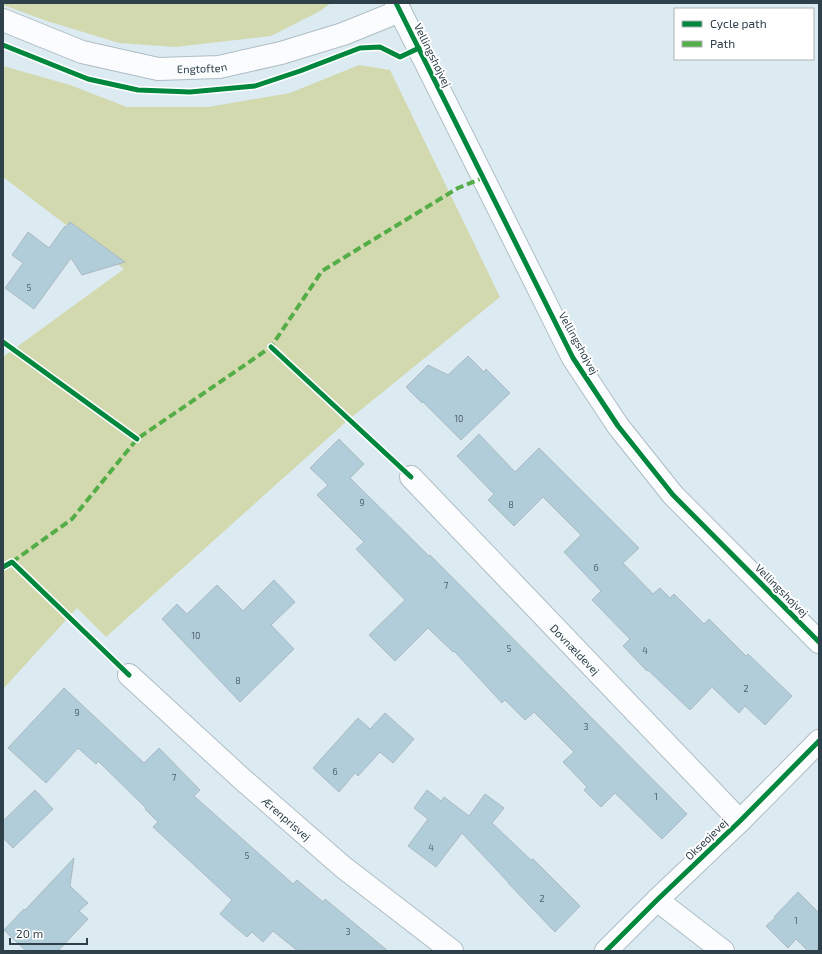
<svg xmlns="http://www.w3.org/2000/svg" width="822" height="954" font-family="'Exo 2',sans-serif">
<rect width="100%" height="100%" fill="#dceaf2"/>
<g fill="#d2d9ae">
<path d="M 3,3 L 331,3 L 320,11 L 271,36 L 175,47 L 119,43 L 47,21 L 3,5 Z"/>
<path d="M 359,65 L 390,70 L 500,297 L 347,421 L 106,637 L 77,608 L 3,689 L 3,357 L 124,269 L 3,177 L 3,66 L 70,85 L 127,107 L 208,107 L 290,93 Z"/>
</g>
<g fill="#b1cdda" stroke="#abbac2">
<path d="M 70,222 L 125,262 L 82,275 L 71,258 L 34,309 L 5,288 L 23,263 L 12,255 L 28,232 L 49,248 L 65,226 L 66,227 Z"/>
<path d="M 468,356 L 484,372 L 486,369 L 510,393 L 461,440 L 423,402 L 422,403 L 406,387 L 428,365 L 448,375 Z"/>
<path d="M 479,434 L 515,472 L 539,448 L 639,548 L 623,563 L 653,594 L 660,588 L 670,598 L 674,594 L 704,624 L 709,619 L 746,656 L 748,654 L 792,696 L 765,725 L 745,706 L 739,713 L 712,687 L 690,710 L 648,670 L 647,671 L 623,646 L 630,639 L 592,600 L 601,591 L 564,552 L 581,535 L 543,497 L 514,526 L 488,500 L 494,494 L 457,456 Z"/>
<path d="M 339,439 L 364,464 L 350,478 L 429,556 L 430,555 L 687,814 L 662,839 L 615,793 L 601,807 L 584,790 L 587,787 L 563,762 L 574,752 L 534,712 L 525,720 L 505,700 L 502,703 L 454,651 L 453,652 L 428,628 L 395,661 L 369,635 L 405,600 L 356,549 L 364,542 L 317,495 L 328,485 L 310,468 Z"/>
<path d="M 274,580 L 295,602 L 271,625 L 294,649 L 240,702 L 162,619 L 177,604 L 187,614 L 217,585 L 243,611 Z"/>
<path d="M 64,688 L 144,763 L 159,748 L 200,790 L 194,796 L 293,884 L 297,880 L 323,902 L 325,899 L 388,951 L 298,951 L 273,931 L 263,942 L 252,932 L 247,937 L 220,914 L 232,900 L 153,827 L 158,822 L 145,809 L 146,808 L 98,761 L 96,764 L 78,748 L 46,783 L 8,748 Z"/>
<path d="M 385,713 L 414,739 L 393,763 L 380,752 L 358,776 L 355,773 L 339,792 L 313,768 L 358,718 L 370,729 Z"/>
<path d="M 35,790 L 53,809 L 13,848 L 3,838 L 3,821 Z"/>
<path d="M 427,790 L 441,801 L 444,797 L 469,816 L 485,794 L 504,808 L 492,823 L 531,860 L 533,859 L 580,906 L 555,932 L 508,883 L 509,883 L 462,833 L 436,867 L 408,846 L 428,819 L 414,808 Z"/>
<path d="M 74,858 L 70,886 L 88,903 L 79,911 L 88,919 L 58,951 L 26,951 L 4,930 L 24,909 L 25,910 Z"/>
<path d="M 798,892 L 819,913 L 819,951 L 808,951 L 796,939 L 788,948 L 766,926 L 775,918 L 774,917 Z"/>
</g>
<g fill="none" stroke-linecap="round" stroke-linejoin="round">
<g stroke="#afbdc5" stroke-width="24">
<g id="minor">
<path id="s1" d="M 3,20 L 82,52 L 158,69 L 219,67 L 281,53 L 343,34 L 400,11"/>
<path id="s2" d="M 411,477 L 740,821"/>
<path id="s3" d="M 129,675 L 242,779 L 343,867 L 452,951"/>
<path d="M 657,900 L 723,951"/>
<path d="M 606,951 L 657,900 L 740,821 L 819,741"/>
</g>
</g>
<g stroke="#afbdc5" stroke-width="24">
<path id="tertiary" d="M 396,3 L 573,358 L 618,426 L 673,495 L 819,642"/>
</g>
<use href="#minor" stroke="#fafcfd" stroke-width="22"/>
<use href="#tertiary" stroke="#fafcfd" stroke-width="22"/>
<path stroke="#54ad47" stroke-width="4" stroke-dasharray="8 4" stroke-linecap="butt" d="M 12,562 L 72,519 L 137,439 L 271,347 L 322,271 L 458,188 L 483,178"/>
<g stroke="#fff" stroke-width="8">
<g id="cycleway">
<path d="M 396,3 L 573,358 L 618,426 L 673,495 L 819,642"/>
<path d="M 3,45 L 88,79 L 138,90 L 190,92 L 255,86 L 300,71 L 360,48 L 380,47 L 400,57 L 419,48"/>
<path d="M 3,342 L 137,439"/>
<path d="M 271,347 L 411,477"/>
<path d="M 3,567 L 12,562 L 129,675"/>
<path d="M 606,951 L 657,900 L 740,821 L 819,741"/>
</g>
</g>
<use href="#cycleway" stroke="#00873e" stroke-width="5"/>
</g>
<g text-anchor="middle" dominant-baseline="central" stroke-width="4" stroke-linejoin="round" paint-order="stroke">
<g font-size="9" fill="#4f636d">
<text x="29" y="287">5</text>
<text x="459" y="418">10</text>
<text x="362" y="502">9</text>
<text x="511" y="504">8</text>
<text x="596" y="567">6</text>
<text x="446" y="585">7</text>
<text x="196" y="635">10</text>
<text x="509" y="648">5</text>
<text x="645" y="650">4</text>
<text x="238" y="680">8</text>
<text x="746" y="688">2</text>
<text x="77" y="712">9</text>
<text x="586" y="726">3</text>
<text x="335" y="771">6</text>
<text x="174" y="777">7</text>
<text x="656" y="796">1</text>
<text x="431" y="847">4</text>
<text x="247" y="855">5</text>
<text x="542" y="898">2</text>
<text x="796" y="920">1</text>
<text x="348" y="931">3</text>
</g>
<g font-size="11" fill="#2e4049" stroke="#fff">
<text transform="translate(433 55) rotate(64)">Vellingshøjvej</text>
<text stroke="none"><textPath href="#s1" startOffset="207">Engtoften</textPath></text>
<text transform="translate(579 343) rotate(61)">Vellingshøjvej</text>
<text transform="translate(782 590) rotate(45)">Vellingshøjvej</text>
<text stroke="none"><textPath href="#s2" startOffset="238">Døvnældevej</textPath></text>
<text stroke="none"><textPath href="#s3" startOffset="213">Ærenprisvej</textPath></text>
<text transform="translate(706 839) rotate(-44)">Okseøjevej</text>
</g>
</g>
<rect width="822" height="954" fill="none" stroke="#2e4049" stroke-width="8"/>
<rect x="674" y="8" width="140" height="52" fill="#ffffff" stroke="#abb3b6"/>
<rect x="682" y="21" width="20" height="6" fill="#00873e" stroke="#abb3b6"/>
<text x="710" y="28" font-size="12" fill="#2e4049">Cycle path</text>
<rect x="682" y="41" width="20" height="6" fill="#54ad47" stroke="#abb3b6"/>
<text x="710" y="48" font-size="12" fill="#2e4049">Path</text>
<path d="M10 938v6h77v-6" fill="none" stroke="#2e4049" stroke-width="2"/>
<text x="16" y="938" font-size="12" fill="#2e4049" stroke="#ffffff" stroke-width="3" paint-order="stroke">20 m</text>
</svg>
